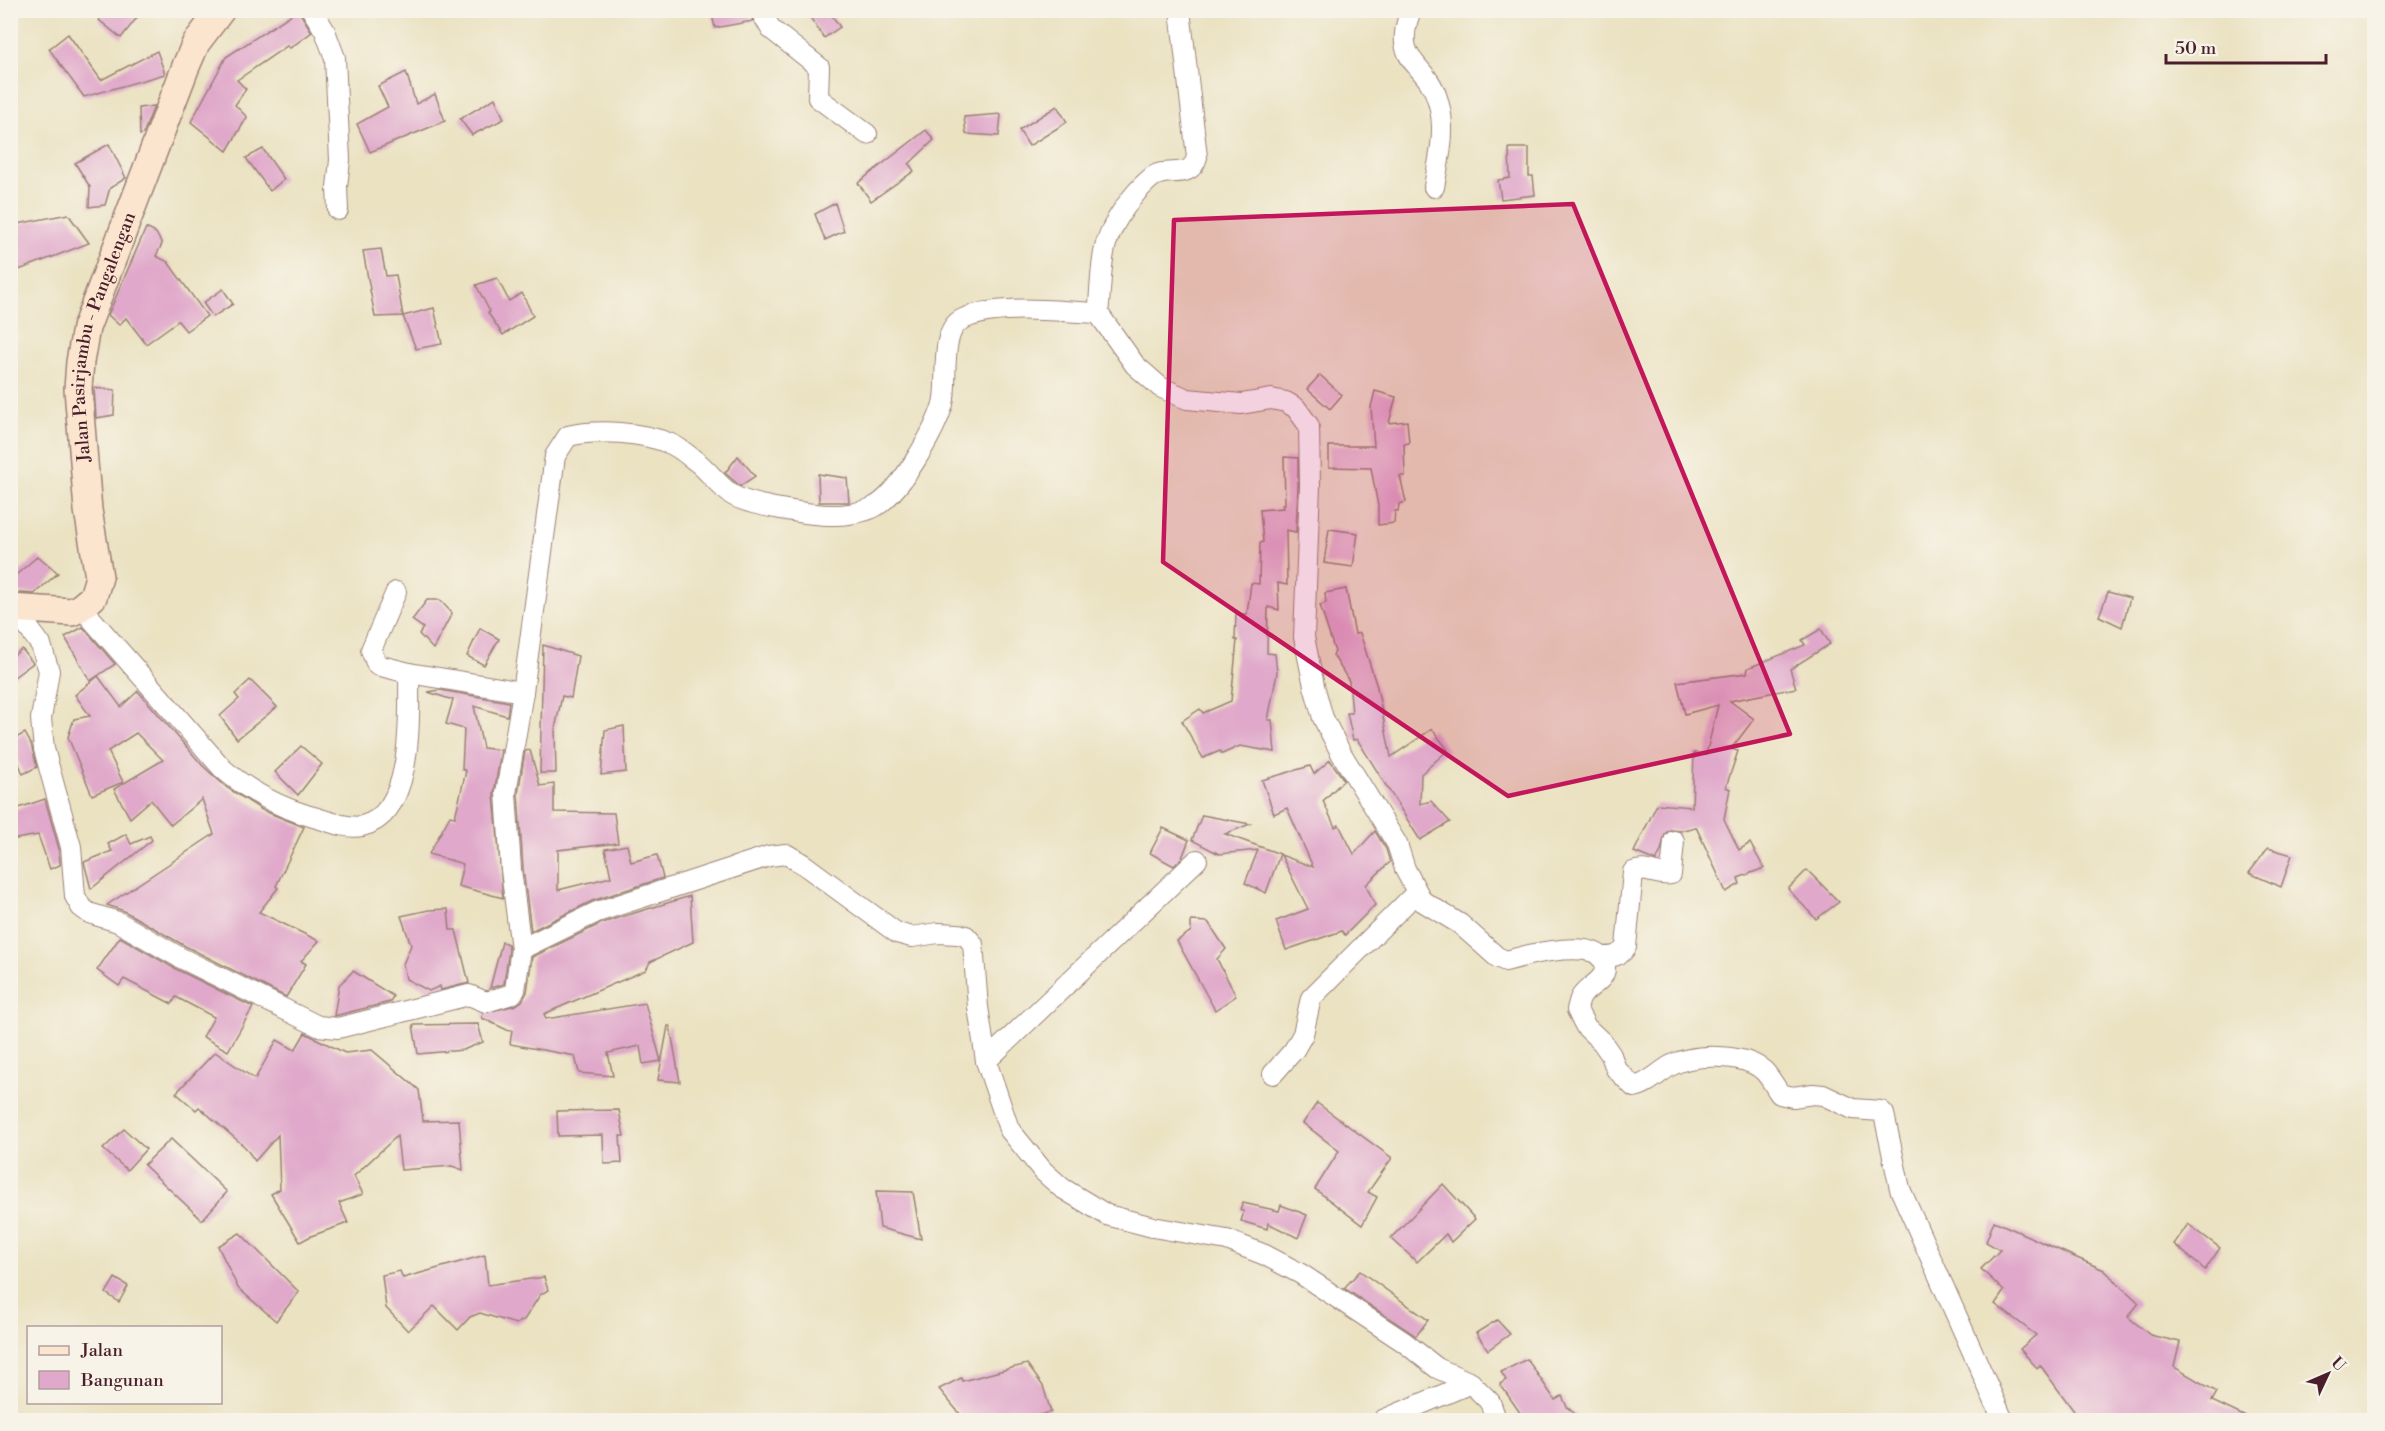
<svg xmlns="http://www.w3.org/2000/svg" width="2385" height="1431" font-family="'Libre Bodoni',serif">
<rect width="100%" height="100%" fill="#f7f3e8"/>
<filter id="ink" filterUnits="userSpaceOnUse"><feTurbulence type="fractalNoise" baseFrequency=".0167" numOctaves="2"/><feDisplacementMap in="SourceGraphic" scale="12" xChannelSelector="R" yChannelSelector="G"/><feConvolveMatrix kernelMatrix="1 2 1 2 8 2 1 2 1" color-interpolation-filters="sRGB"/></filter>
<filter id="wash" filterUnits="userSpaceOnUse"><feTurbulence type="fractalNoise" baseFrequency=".008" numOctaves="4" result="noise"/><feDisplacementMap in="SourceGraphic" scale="24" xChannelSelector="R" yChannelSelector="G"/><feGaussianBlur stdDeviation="1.35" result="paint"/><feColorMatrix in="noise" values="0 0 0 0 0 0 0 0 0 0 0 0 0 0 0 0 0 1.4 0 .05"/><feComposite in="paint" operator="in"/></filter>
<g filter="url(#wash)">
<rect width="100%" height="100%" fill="#ebe2c2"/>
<g id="blocks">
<g fill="#e0a8ca">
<path d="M 106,10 L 143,10 L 121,38 L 99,20 Z"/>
<path d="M 298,10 L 312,32 L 290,48 L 287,46 L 237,80 L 246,89 L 235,105 L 247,117 L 227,151 L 191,122 L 226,57 Z"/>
<path d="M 711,10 L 748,10 L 753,21 L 715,28 Z"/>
<path d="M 805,10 L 828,10 L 840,27 L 824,38 Z"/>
<path d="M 68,34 L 101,80 L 157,51 L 165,74 L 84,97 L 49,49 Z"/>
<path d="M 406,72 L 416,104 L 435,94 L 445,121 L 370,152 L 357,124 L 388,107 L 378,86 Z"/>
<path d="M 495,98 L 504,119 L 472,135 L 460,119 Z"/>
<path d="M 154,106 L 143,134 L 140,135 L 139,108 Z"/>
<path d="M 1057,106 L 1067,122 L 1029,146 L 1019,130 Z"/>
<path d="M 1001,114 L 999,136 L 966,134 L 964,117 Z"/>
<path d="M 926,130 L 934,140 L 909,164 L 914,171 L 871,201 L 858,183 Z"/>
<path d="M 109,144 L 126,178 L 110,188 L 105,205 L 89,207 L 90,187 L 75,163 Z"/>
<path d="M 1509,148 L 1529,148 L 1529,176 L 1533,176 L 1535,195 L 1501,199 L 1498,180 L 1510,178 Z"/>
<path d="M 263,149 L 284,179 L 270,191 L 246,158 Z"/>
<path d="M 835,203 L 844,231 L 825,240 L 815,214 Z"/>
<path d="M 68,214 L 89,243 L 19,270 L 12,225 Z"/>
<path d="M 146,228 L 156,233 L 162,244 L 156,256 L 168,262 L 207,316 L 186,331 L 178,321 L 146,344 L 126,318 L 119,325 L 108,315 Z"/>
<path d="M 381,249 L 386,276 L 396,275 L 403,316 L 375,317 L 363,251 Z"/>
<path d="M 497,278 L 509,301 L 522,293 L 533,316 L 503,335 L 488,313 L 490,312 L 476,285 Z"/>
<path d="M 223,289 L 233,304 L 213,317 L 203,303 Z"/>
<path d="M 434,308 L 442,344 L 416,349 L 403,316 Z"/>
<path d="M 1320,375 L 1342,395 L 1330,409 L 1307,389 Z"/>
<path d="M 94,388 L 115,390 L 114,415 L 96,418 Z"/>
<path d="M 1375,391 L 1396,397 L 1389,423 L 1407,421 L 1409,443 L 1404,444 L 1405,476 L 1400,476 L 1406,502 L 1399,504 L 1398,511 L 1395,511 L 1394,523 L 1378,525 L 1378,506 L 1371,468 L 1329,467 L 1329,446 L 1374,446 L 1371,407 Z"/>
<path d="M 738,456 L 755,476 L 740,486 L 725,473 Z"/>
<path d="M 1284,457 L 1298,458 L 1298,486 L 1296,532 L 1286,530 L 1287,585 L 1278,583 L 1279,610 L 1268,607 L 1267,653 L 1275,654 L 1277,673 L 1268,720 L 1272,720 L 1275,752 L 1240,746 L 1222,754 L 1220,751 L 1203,758 L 1182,721 L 1200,709 L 1203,713 L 1231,701 L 1237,640 L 1235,640 L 1236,614 L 1247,614 L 1251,583 L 1259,584 L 1260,543 L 1263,542 L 1260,510 L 1283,508 L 1282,504 L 1285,504 Z"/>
<path d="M 818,474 L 847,478 L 849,502 L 819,502 Z"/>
<path d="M 1329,529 L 1358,533 L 1353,567 L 1324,563 Z"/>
<path d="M 38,556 L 58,573 L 34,594 L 10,592 L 10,580 Z"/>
<path d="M 1346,589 L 1355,634 L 1360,633 L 1377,687 L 1391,757 L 1432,729 L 1448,750 L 1421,774 L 1420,804 L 1431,801 L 1450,822 L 1420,840 L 1357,739 L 1353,740 L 1347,713 L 1352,713 L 1349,681 L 1333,655 L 1335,652 L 1320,605 L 1326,603 L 1325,593 Z"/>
<path d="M 2108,592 L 2130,598 L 2122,627 L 2099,616 Z"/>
<path d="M 427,600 L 440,600 L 452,613 L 433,649 L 419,634 L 423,628 L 412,620 Z"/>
<path d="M 83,627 L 115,664 L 90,681 L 65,637 Z"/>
<path d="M 480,628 L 499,639 L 484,665 L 467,656 Z"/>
<path d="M 1821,629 L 1830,644 L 1790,669 L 1796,688 L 1730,701 L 1754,719 L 1731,749 L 1738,751 L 1726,787 L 1730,789 L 1724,819 L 1739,850 L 1750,843 L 1764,868 L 1738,878 L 1740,884 L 1726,892 L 1696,827 L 1680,831 L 1670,830 L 1665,834 L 1661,851 L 1656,861 L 1634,852 L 1657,804 L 1692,807 L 1694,753 L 1706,755 L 1718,705 L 1685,714 L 1677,682 L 1747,673 L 1748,668 L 1805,645 L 1802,640 Z"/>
<path d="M 543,645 L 578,656 L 571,698 L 562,696 L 555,729 L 556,773 L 540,773 Z"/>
<path d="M 22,649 L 33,663 L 10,680 L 10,658 Z"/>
<path d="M 98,676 L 121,707 L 138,691 L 203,766 L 226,787 L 262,810 L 304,827 L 276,886 L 278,888 L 259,912 L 319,941 L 301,961 L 306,964 L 286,997 L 185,946 L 124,911 L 107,905 L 214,834 L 202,799 L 171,825 L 151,800 L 130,818 L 114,789 L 163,760 L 136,733 L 108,751 L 123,782 L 92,795 L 68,737 L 74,719 L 90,716 L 75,695 Z"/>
<path d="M 250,680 L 277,707 L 237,739 L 220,716 L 239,699 L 235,694 Z"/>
<path d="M 440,690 L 509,702 L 507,716 L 474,706 L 483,748 L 501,750 L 494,794 L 503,898 L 458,886 L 463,864 L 429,854 L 450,816 L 455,817 L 466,771 L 462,769 L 464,729 L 446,724 L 453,700 L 428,692 Z"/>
<path d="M 624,726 L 626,772 L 601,775 L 605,730 Z"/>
<path d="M 25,733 L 31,744 L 37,767 L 23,774 L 10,741 Z"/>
<path d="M 301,746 L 322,764 L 298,795 L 275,772 Z"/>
<path d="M 530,750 L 540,786 L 554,784 L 554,812 L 614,813 L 618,843 L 558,850 L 558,890 L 611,877 L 605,849 L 627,845 L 631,862 L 657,855 L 663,878 L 592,901 L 531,931 L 523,869 L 518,794 L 525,751 Z"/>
<path d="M 1330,760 L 1344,780 L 1323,801 L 1335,827 L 1339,825 L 1354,854 L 1375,831 L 1386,849 L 1390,862 L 1366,885 L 1375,905 L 1345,935 L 1342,931 L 1286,950 L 1276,921 L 1308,909 L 1281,855 L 1313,867 L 1287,808 L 1274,814 L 1262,780 L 1310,766 L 1314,774 Z"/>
<path d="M 45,799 L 59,849 L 60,865 L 50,869 L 38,835 L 10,840 L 10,811 Z"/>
<path d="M 1202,815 L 1250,824 L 1225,834 L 1280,854 L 1266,893 L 1245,883 L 1258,850 L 1219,854 L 1192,840 Z"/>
<path d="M 1163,828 L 1189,840 L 1182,858 L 1174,866 L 1150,853 Z"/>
<path d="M 126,834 L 131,844 L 150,836 L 152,840 L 91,889 L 84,862 L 112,851 L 108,844 Z"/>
<path d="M 2268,848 L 2292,855 L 2281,887 L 2249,873 Z"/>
<path d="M 1807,870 L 1839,902 L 1816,919 L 1788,889 Z"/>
<path d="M 690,896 L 693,942 L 650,962 L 646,970 L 544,1014 L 546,1019 L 645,1003 L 661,1061 L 643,1064 L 640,1046 L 608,1053 L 613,1076 L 579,1073 L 575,1056 L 510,1044 L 512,1030 L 509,1031 L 482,1018 L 483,1013 L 516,1005 L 522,1001 L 527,992 L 532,957 L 602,923 Z"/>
<path d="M 448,909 L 450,930 L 456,930 L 469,983 L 441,990 L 440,986 L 429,991 L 406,979 L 403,964 L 411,945 L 401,916 L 429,910 Z"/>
<path d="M 1191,921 L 1208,922 L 1226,949 L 1217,959 L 1236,996 L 1215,1010 L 1177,941 L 1191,931 Z"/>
<path d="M 120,937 L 174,968 L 253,1007 L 228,1051 L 203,1037 L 214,1017 L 176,997 L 172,1004 L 124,979 L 119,986 L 97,970 Z"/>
<path d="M 502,942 L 508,944 L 509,949 L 504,984 L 490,988 Z"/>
<path d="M 353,971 L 393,996 L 390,1002 L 334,1016 L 339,985 Z"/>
<path d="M 478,1024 L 483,1042 L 463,1050 L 418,1054 L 413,1025 Z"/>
<path d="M 668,1026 L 670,1026 L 680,1082 L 658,1080 Z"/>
<path d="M 305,1033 L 345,1053 L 372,1050 L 419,1090 L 423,1121 L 459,1120 L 463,1170 L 452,1166 L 401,1170 L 397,1136 L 354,1176 L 363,1194 L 339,1203 L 348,1223 L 311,1236 L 300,1242 L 271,1194 L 280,1189 L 278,1135 L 255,1161 L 245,1147 L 199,1107 L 196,1110 L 176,1093 L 215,1052 L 255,1079 L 277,1040 L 295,1050 Z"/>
<path d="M 1317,1103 L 1392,1158 L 1368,1192 L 1377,1197 L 1362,1225 L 1315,1189 L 1339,1151 L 1303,1123 Z"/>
<path d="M 619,1110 L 624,1136 L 620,1136 L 622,1163 L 604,1164 L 603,1135 L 558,1136 L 557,1111 Z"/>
<path d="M 124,1129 L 146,1149 L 127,1170 L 103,1149 Z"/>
<path d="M 171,1139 L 227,1192 L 202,1220 L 144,1165 Z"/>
<path d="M 1443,1184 L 1475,1219 L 1451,1242 L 1446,1234 L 1417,1262 L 1391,1238 Z"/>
<path d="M 876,1191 L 913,1192 L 921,1239 L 880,1228 Z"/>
<path d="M 1243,1203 L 1279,1211 L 1281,1205 L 1307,1215 L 1298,1238 L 1268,1223 L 1267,1229 L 1241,1221 L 1244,1212 L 1240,1210 Z"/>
<path d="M 1994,1221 L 2104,1270 L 2139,1303 L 2128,1317 L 2150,1335 L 2180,1342 L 2174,1367 L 2217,1392 L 2212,1401 L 2252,1420 L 2109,1420 L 2094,1414 L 2091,1420 L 2088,1420 L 2076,1414 L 2040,1365 L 2037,1368 L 2020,1349 L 2036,1335 L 1995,1304 L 2004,1291 L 1981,1269 L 2000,1250 L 1986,1242 Z"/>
<path d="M 2188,1224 L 2220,1248 L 2205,1270 L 2174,1244 Z"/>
<path d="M 240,1233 L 299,1292 L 276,1321 L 238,1288 L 218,1246 Z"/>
<path d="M 485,1255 L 488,1285 L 544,1277 L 548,1290 L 540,1295 L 524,1320 L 516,1324 L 480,1313 L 470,1317 L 458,1330 L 434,1306 L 408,1331 L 386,1308 L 382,1275 L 400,1271 L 403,1278 Z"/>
<path d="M 1360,1271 L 1428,1320 L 1416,1336 L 1344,1288 Z"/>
<path d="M 115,1278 L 128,1286 L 119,1302 L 106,1293 Z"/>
<path d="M 1497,1320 L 1510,1334 L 1488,1350 L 1476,1333 Z"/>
<path d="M 1527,1359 L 1555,1400 L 1562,1396 L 1567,1407 L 1582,1420 L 1525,1420 L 1500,1384 L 1506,1380 L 1501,1372 Z"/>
<path d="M 1027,1364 L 1043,1386 L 1051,1412 L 1022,1420 L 965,1420 L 939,1389 L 961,1378 L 962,1381 Z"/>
</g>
</g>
</g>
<g filter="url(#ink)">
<use href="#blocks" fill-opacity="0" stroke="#9a8076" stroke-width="1.5"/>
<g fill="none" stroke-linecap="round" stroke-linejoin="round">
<g stroke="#9a8076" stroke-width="22">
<g id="street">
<path d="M 312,10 L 325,31 L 335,58 L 340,160 L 337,187 L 338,210"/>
<path d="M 760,10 L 771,29 L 819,67 L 818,98 L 867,134"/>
<path d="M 1180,10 L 1197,157 C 1190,182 1167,165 1151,178 C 1133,193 1113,221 1106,244 C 1100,265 1101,291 1098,313 L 1135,365 L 1160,387 L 1187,399 L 1241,404 L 1271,399 L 1286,402 L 1296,408 L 1309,426 L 1310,486 L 1304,637 L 1314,686 L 1323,718 L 1341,753 L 1397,844 L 1405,869 L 1422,901 L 1460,924 L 1497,957 L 1506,961 C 1523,956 1608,933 1605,969 C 1604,982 1587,986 1581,997 C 1579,1000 1578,1006 1577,1010 L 1586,1027 L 1602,1042 L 1611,1055 L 1616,1069 L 1634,1087 C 1647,1085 1658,1073 1670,1066 C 1693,1053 1744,1053 1764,1071 C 1770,1077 1775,1087 1780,1094 L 1793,1097 L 1813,1094 L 1823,1095 L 1853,1109 L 1881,1111 L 1884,1114 L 1900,1189 L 2003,1420"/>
<path d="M 1411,10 C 1390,65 1427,60 1438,101 C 1447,130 1439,158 1434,187"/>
<path d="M 396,592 L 371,650 L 377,665 L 409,673"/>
<path d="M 13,607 L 41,645 L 49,671 L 41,719 L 44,749 L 71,847 L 75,896 L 81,907 L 89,913 L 118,922 L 179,957 L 318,1026 L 338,1028 L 469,995 L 486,1002 L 512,994 L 515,990 L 521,949 L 597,912 L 769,856 L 786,854 L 803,864 L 897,933 L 912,937 L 938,933 L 958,934 L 966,936 L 973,944 L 978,1007 L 986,1061 L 1009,1129 L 1043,1171 L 1062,1188 L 1107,1215 L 1153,1227 L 1227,1240 L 1265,1255 L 1301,1274 L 1404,1342 L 1437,1368 L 1471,1383 L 1490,1402 L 1495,1416 L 1493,1420"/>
<path d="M 81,607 L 223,769 C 250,792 283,809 317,818 C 330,822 348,829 362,826 C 415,814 409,714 409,673 L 523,692"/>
<path d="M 521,949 L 511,870 L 506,793 L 523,692 L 555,456 L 568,436 C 597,429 643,432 671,444 C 680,448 689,456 697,462 C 710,472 720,488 734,496 C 752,506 815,516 837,515 C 846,515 863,512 872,508 C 898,497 935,431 943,404 C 949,382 938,330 963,319 C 998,303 1060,312 1098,313"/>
<path d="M 1600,957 C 1611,957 1620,957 1626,947 L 1633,872 C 1645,866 1658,877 1671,874 L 1674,841"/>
<path d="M 986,1061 L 1197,860"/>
<path d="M 1273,1074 L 1294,1050 L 1303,1034 L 1311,998 L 1417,892"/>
<path d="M 1383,1420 L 1471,1383"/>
</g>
</g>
<g stroke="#9a8076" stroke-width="30">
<g id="secondary">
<path id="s1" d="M 10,608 L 72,612 L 81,607 L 93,597 L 99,577 L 88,510 L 78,389 L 80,362 L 86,328 L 186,66 L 196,43 L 221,10"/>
</g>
</g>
<use href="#street" stroke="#fff" stroke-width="20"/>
<use href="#secondary" stroke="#fbe5cf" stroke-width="27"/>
</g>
</g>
<path fill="#c2185b" fill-opacity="0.2" stroke="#c2185b" stroke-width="4.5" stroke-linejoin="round" d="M 1573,204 L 1790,734 L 1508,796 L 1163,562 L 1174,220 Z"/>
<g text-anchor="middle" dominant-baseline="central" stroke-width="6" stroke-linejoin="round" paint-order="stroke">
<g font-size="18" fill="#4a1f2b" stroke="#f7f3e8">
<text stroke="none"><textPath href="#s1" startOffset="354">Jalan Pasirjambu - Pangalengan</textPath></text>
</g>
</g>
<rect width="2385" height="1431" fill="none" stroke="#f7f3e8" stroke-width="36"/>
<rect x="27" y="1326" width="195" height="78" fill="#f7f3e8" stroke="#b29e9c" stroke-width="1.5"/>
<rect x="39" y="1346" width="30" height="9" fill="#fbe5cf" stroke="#b29e9c" stroke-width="1.5"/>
<text x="81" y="1356" font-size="18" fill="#4a1f2b">Jalan</text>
<rect x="39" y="1371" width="30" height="18" fill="#e0a8ca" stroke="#b29e9c" stroke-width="1.5"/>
<text x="81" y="1386" font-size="18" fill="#4a1f2b">Bangunan</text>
<g transform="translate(2328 1374) rotate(46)" stroke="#f7f3e8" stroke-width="4.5" paint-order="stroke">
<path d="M0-4.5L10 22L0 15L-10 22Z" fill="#4a1f2b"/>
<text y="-9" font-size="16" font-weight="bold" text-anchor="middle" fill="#4a1f2b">U</text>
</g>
<path d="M2166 54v9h160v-9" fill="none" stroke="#4a1f2b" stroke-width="3"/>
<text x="2175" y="54" font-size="18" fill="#4a1f2b" stroke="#f7f3e8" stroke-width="4.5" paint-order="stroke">50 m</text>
</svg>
